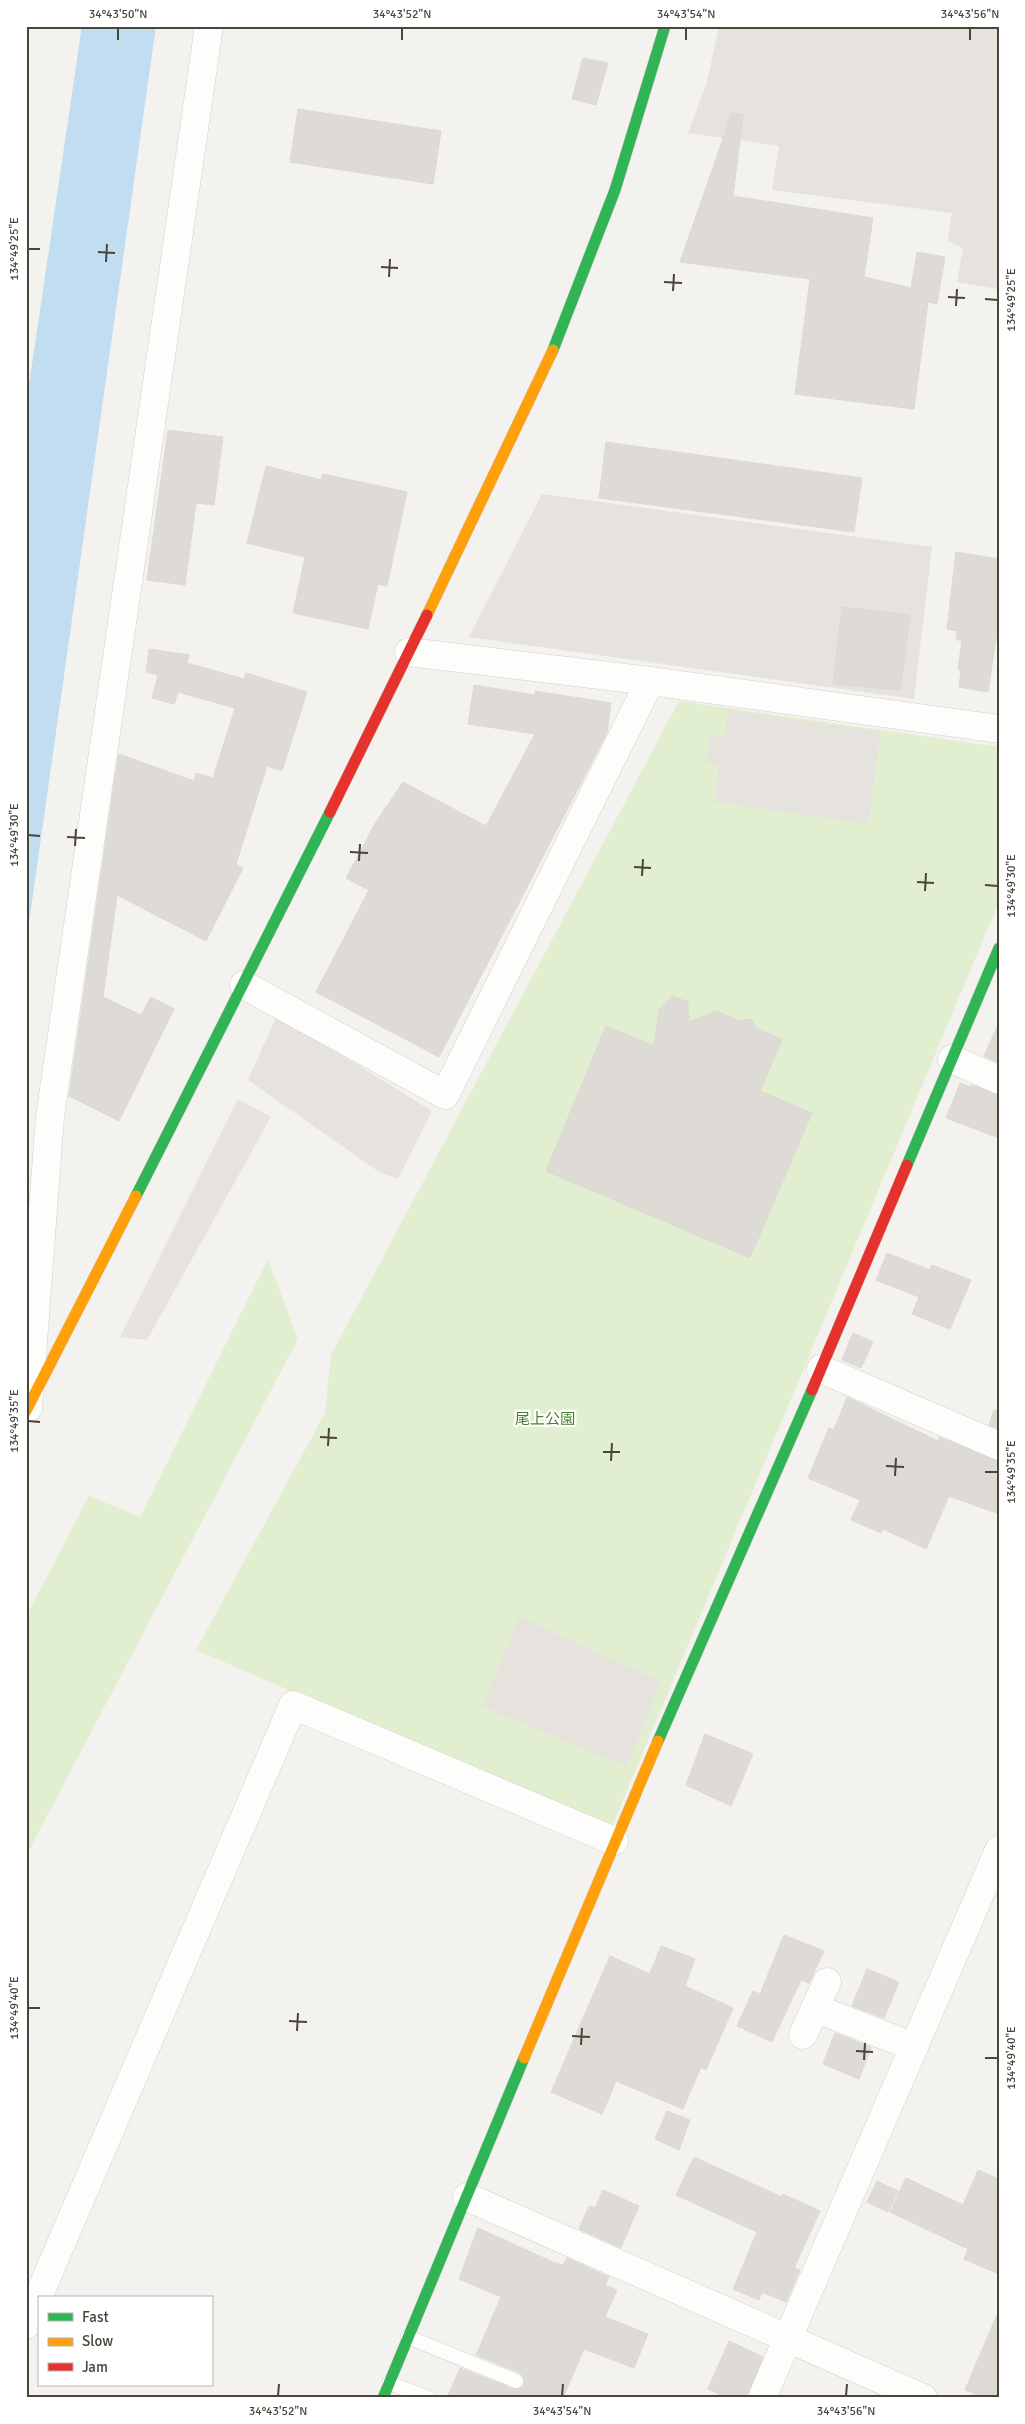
<svg xmlns="http://www.w3.org/2000/svg" width="1025" height="2424" font-family="Signika,'Noto Sans JP',sans-serif">
<rect width="100%" height="100%" fill="#f4f2ee"/>
<path fill="#e6e2de" d="M 542,494 L 932,547 L 914,699 L 469,637 Z"/>
<g fill="#e1eecf">
<path d="M 679,701 L 999,747 L 999,902 L 611,1829 L 196,1650 L 325,1413 L 331,1355 Z"/>
<path d="M 268,1259 L 298,1339 L 26,1856 L 26,1617 L 89,1496 L 140,1517 Z"/>
</g>
<g fill="#e6e3df">
<path d="M 719,26 L 999,26 L 999,308 L 997,308 L 997,289 L 957,282 L 963,248 L 948,241 L 952,213 L 772,190 L 779,146 L 688,133 L 707,82 Z"/>
<path d="M 728,710 L 881,732 L 868,824 L 715,802 L 719,766 L 706,763 L 710,735 L 724,736 Z"/>
<path d="M 277,1015 L 432,1111 L 398,1179 L 379,1172 L 248,1080 Z"/>
<path d="M 238,1099 L 271,1117 L 147,1340 L 120,1337 Z"/>
<path d="M 520,1617 L 661,1682 L 627,1767 L 482,1706 Z"/>
</g>
<path fill="#c0ddf1" d="M 82,26 L 156,26 L 26,944 L 26,405 Z"/>
<g fill="#dedbd6" stroke="#dcd9d4">
<path d="M 583,58 L 608,63 L 596,105 L 572,99 Z"/>
<path d="M 298,109 L 441,131 L 433,184 L 290,162 Z"/>
<path d="M 732,113 L 743,115 L 733,196 L 873,218 L 864,277 L 911,288 L 917,252 L 945,257 L 937,304 L 928,302 L 914,409 L 795,394 L 810,279 L 680,262 Z"/>
<path d="M 168,430 L 223,437 L 214,505 L 196,503 L 185,585 L 147,580 Z"/>
<path d="M 606,442 L 862,478 L 854,532 L 599,498 Z"/>
<path d="M 266,466 L 321,480 L 323,474 L 407,492 L 387,586 L 378,584 L 368,629 L 293,613 L 305,557 L 247,543 Z"/>
<path d="M 956,552 L 999,559 L 999,618 L 988,692 L 959,687 L 961,670 L 958,669 L 962,640 L 956,640 L 957,631 L 947,629 Z"/>
<path d="M 842,607 L 910,615 L 900,690 L 833,684 Z"/>
<path d="M 149,649 L 189,655 L 187,663 L 244,679 L 246,673 L 307,692 L 282,771 L 267,766 L 236,864 L 243,868 L 206,941 L 117,895 L 103,997 L 141,1015 L 151,997 L 174,1009 L 119,1121 L 69,1096 L 118,757 L 119,754 L 194,781 L 196,773 L 213,778 L 235,708 L 178,692 L 174,704 L 152,698 L 158,675 L 146,672 Z"/>
<path d="M 474,685 L 535,695 L 535,691 L 611,703 L 607,733 L 439,1057 L 316,992 L 369,890 L 346,878 L 376,822 L 403,782 L 486,826 L 535,734 L 468,724 Z"/>
<path d="M 672,996 L 688,1002 L 689,1022 L 717,1011 L 739,1021 L 751,1019 L 757,1028 L 782,1040 L 760,1091 L 812,1113 L 750,1258 L 546,1171 L 606,1026 L 654,1046 L 659,1010 Z"/>
<path d="M 999,1023 L 999,1063 L 984,1056 Z"/>
<path d="M 960,1083 L 971,1087 L 972,1085 L 999,1095 L 999,1138 L 946,1118 Z"/>
<path d="M 887,1253 L 930,1270 L 932,1265 L 971,1280 L 950,1329 L 912,1314 L 919,1297 L 876,1280 Z"/>
<path d="M 853,1333 L 873,1342 L 861,1368 L 842,1360 Z"/>
<path d="M 847,1397 L 938,1441 L 939,1437 L 999,1461 L 999,1514 L 949,1496 L 926,1549 L 883,1529 L 881,1533 L 851,1520 L 860,1500 L 808,1478 L 829,1428 L 834,1430 Z"/>
<path d="M 994,1410 L 999,1411 L 999,1429 L 989,1425 Z"/>
<path d="M 705,1734 L 753,1754 L 731,1806 L 686,1785 Z"/>
<path d="M 784,1935 L 824,1951 L 809,1983 L 801,1980 L 772,2042 L 737,2026 L 753,1991 L 760,1994 Z"/>
<path d="M 661,1946 L 695,1959 L 685,1986 L 733,2008 L 706,2070 L 701,2067 L 683,2109 L 616,2081 L 602,2114 L 551,2092 L 610,1956 L 650,1974 Z"/>
<path d="M 867,1969 L 899,1982 L 884,2018 L 852,2006 Z"/>
<path d="M 835,2033 L 871,2047 L 859,2079 L 823,2064 Z"/>
<path d="M 667,2111 L 690,2120 L 679,2150 L 655,2139 Z"/>
<path d="M 694,2157 L 782,2197 L 783,2194 L 820,2211 L 794,2268 L 800,2270 L 786,2302 L 762,2292 L 759,2300 L 733,2289 L 757,2232 L 676,2195 Z"/>
<path d="M 978,2170 L 999,2179 L 999,2274 L 964,2259 L 968,2249 L 890,2212 L 906,2178 L 963,2205 Z"/>
<path d="M 877,2181 L 898,2191 L 888,2212 L 867,2202 Z"/>
<path d="M 603,2190 L 639,2206 L 621,2248 L 579,2229 L 589,2206 L 595,2208 Z"/>
<path d="M 478,2228 L 555,2263 L 563,2265 L 567,2258 L 609,2277 L 605,2285 L 617,2290 L 605,2317 L 648,2334 L 634,2368 L 584,2349 L 563,2398 L 447,2398 L 460,2368 L 513,2389 L 521,2388 L 524,2384 L 523,2376 L 520,2373 L 476,2355 L 501,2297 L 459,2279 Z"/>
<path d="M 999,2310 L 999,2398 L 984,2398 L 965,2390 Z"/>
<path d="M 729,2341 L 763,2357 L 747,2398 L 727,2398 L 708,2389 Z"/>
</g>
<g fill="none" stroke-linecap="round" stroke-linejoin="round">
<g stroke="#d2d0cb" stroke-width="15">
<g id="lane">
<path d="M 408,2337 L 516,2381"/>
<path d="M 389,2383 L 429,2398"/>
</g>
</g>
<g stroke="#d2d0cb" stroke-width="29">
<g id="street">
<path d="M 409,652 L 650,681 L 999,729"/>
<path d="M 244,985 L 445,1095 L 650,681"/>
<path d="M 952,1059 L 999,1080"/>
<path d="M 821,1369 L 999,1446"/>
<path d="M 28,1408 L 50,1117 L 209,26"/>
<path d="M 815,2008 L 914,2047"/>
<path d="M 803,2035 L 827,1982"/>
<path d="M 467,2197 L 923,2398"/>
<path d="M 26,2325 L 293,1705 L 614,1841"/>
<path d="M 762,2398 L 999,1850"/>
</g>
</g>
<g stroke="#d3cfc5" stroke-width="12">
<g id="fast">
<path d="M 553,350 L 615,190 L 665,26"/>
<path d="M 907,1165 L 999,948"/>
<path d="M 136,1196 L 330,812"/>
<path d="M 658,1741 L 812,1390"/>
<path d="M 383,2398 L 524,2058"/>
</g>
</g>
<g stroke="#d3cfc5" stroke-width="12">
<g id="slow">
<path d="M 427,615 L 553,350"/>
<path d="M 26,1411 L 136,1196"/>
<path d="M 524,2058 L 658,1741"/>
</g>
</g>
<g stroke="#d3cfc5" stroke-width="12">
<g id="jam">
<path d="M 330,812 L 427,615"/>
<path d="M 812,1390 L 907,1165"/>
</g>
</g>
<use href="#lane" stroke="#fdfdfc" stroke-width="14"/>
<use href="#street" stroke="#fdfdfc" stroke-width="28"/>
<use href="#fast" stroke="#30b455" stroke-width="11"/>
<use href="#slow" stroke="#ff9f0a" stroke-width="11"/>
<use href="#jam" stroke="#e5322d" stroke-width="11"/>
</g>
<path fill="none" stroke="#4b4439" stroke-width="2" d="M 118,40 L 118,28M 402,40 L 402,28M 686,40 L 686,28M 970,40 L 970,28M 28,249 L 40,249M 98,252 L 115,253M 106,262 L 107,244M 381,267 L 398,268M 389,277 L 390,259M 664,282 L 682,283M 673,291 L 674,274M 948,297 L 965,298M 985,299 L 998,300M 956,306 L 957,289M 28,835 L 40,836M 67,837 L 85,838M 75,846 L 76,829M 350,852 L 368,853M 359,861 L 360,844M 634,867 L 651,868M 642,876 L 643,859M 917,882 L 934,883M 985,885 L 998,886M 925,891 L 926,873M 28,1421 L 40,1422M 320,1437 L 337,1438M 328,1446 L 329,1428M 603,1452 L 620,1452M 611,1461 L 612,1443M 886,1466 L 904,1467M 985,1472 L 998,1472M 895,1476 L 896,1458M 28,2008 L 40,2008M 289,2021 L 307,2022M 297,2031 L 298,2013M 572,2036 L 590,2037M 581,2045 L 582,2028M 856,2051 L 873,2052M 985,2058 L 998,2058M 864,2060 L 865,2043M 278,2396 L 279,2384M 562,2396 L 563,2384M 846,2396 L 847,2384"/>
<g text-anchor="middle" dominant-baseline="central" stroke-width="4.5" stroke-linejoin="round" paint-order="stroke">
<g font-size="15" fill="#4a7f2a" stroke="#fff">
<text x="545" y="1419">尾上公園</text>
</g>
</g>
<rect width="1025" height="2424" fill="none" stroke="#ffffff" stroke-width="55"/>
<rect x="38" y="2296" width="175" height="90" fill="#ffffff" stroke="#b7b4b0"/>
<rect x="48" y="2313" width="25" height="8" fill="#30b455" stroke="#b7b4b0"/>
<text x="82" y="2322" font-size="15" fill="#4b4439">Fast</text>
<rect x="48" y="2338" width="25" height="8" fill="#ff9f0a" stroke="#b7b4b0"/>
<text x="82" y="2346" font-size="15" fill="#4b4439">Slow</text>
<rect x="48" y="2363" width="25" height="8" fill="#e5322d" stroke="#b7b4b0"/>
<text x="82" y="2372" font-size="15" fill="#4b4439">Jam</text>
<rect x="28" y="28" width="970" height="2368" fill="none" stroke="#4b4439" stroke-width="2"/>
<g font-size="12" text-anchor="middle" fill="#4b4439">
<text x="118" y="18">34°43'50"N</text>
<text x="402" y="18">34°43'52"N</text>
<text x="686" y="18">34°43'54"N</text>
<text x="970" y="18">34°43'56"N</text>
<text transform="translate(14 249) rotate(-90)" y="4">134°49'25"E</text>
<text transform="translate(1011 300) rotate(-90)" y="4">134°49'25"E</text>
<text transform="translate(14 835) rotate(-90)" y="4">134°49'30"E</text>
<text transform="translate(1011 886) rotate(-90)" y="4">134°49'30"E</text>
<text transform="translate(14 1421) rotate(-90)" y="4">134°49'35"E</text>
<text transform="translate(1011 1472) rotate(-90)" y="4">134°49'35"E</text>
<text transform="translate(14 2008) rotate(-90)" y="4">134°49'40"E</text>
<text transform="translate(1011 2058) rotate(-90)" y="4">134°49'40"E</text>
<text x="278" y="2415">34°43'52"N</text>
<text x="562" y="2415">34°43'54"N</text>
<text x="846" y="2415">34°43'56"N</text>
</g>
</svg>
